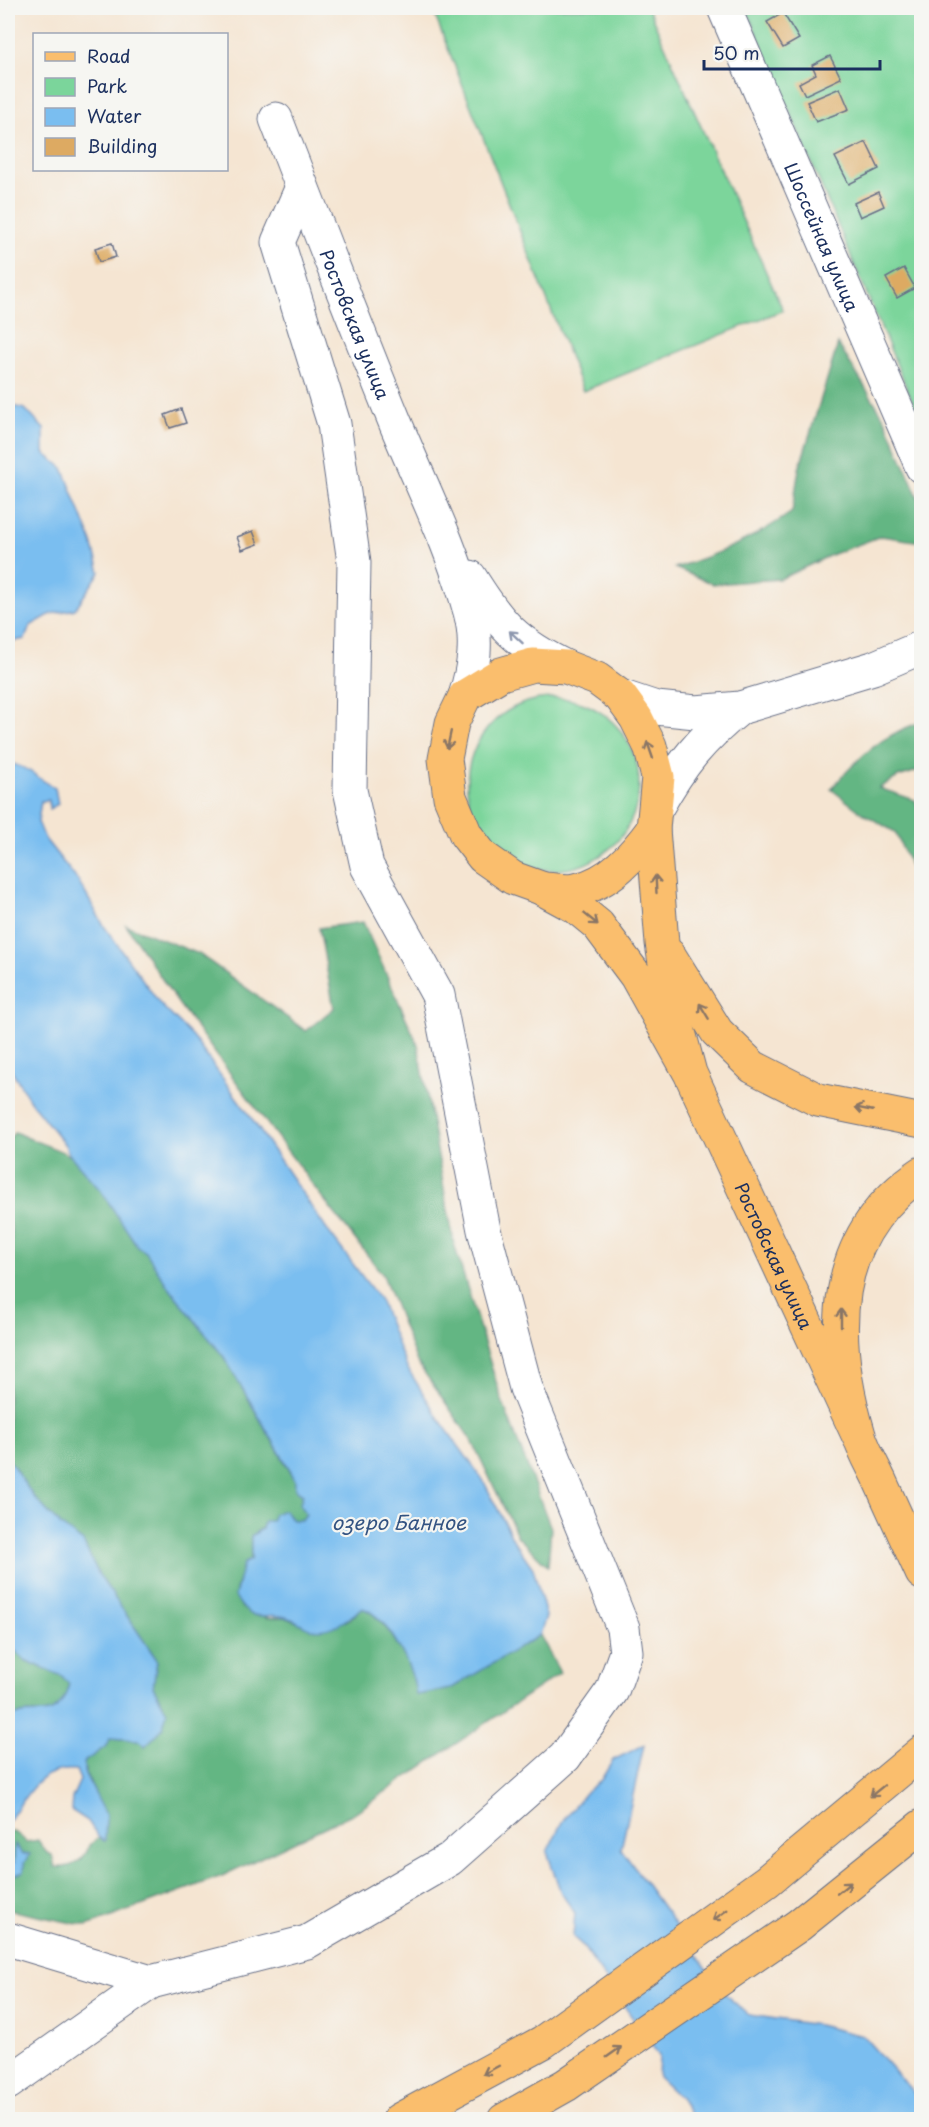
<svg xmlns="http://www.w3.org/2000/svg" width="929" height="2127" font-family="'Playpen Sans',sans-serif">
<rect width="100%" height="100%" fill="#f6f6f2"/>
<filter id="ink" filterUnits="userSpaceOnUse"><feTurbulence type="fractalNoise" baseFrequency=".0167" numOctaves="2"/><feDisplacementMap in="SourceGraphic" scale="12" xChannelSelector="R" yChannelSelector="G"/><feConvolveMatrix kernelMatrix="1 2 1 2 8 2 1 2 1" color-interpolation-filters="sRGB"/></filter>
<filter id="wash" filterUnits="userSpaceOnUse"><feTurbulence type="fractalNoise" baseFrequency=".008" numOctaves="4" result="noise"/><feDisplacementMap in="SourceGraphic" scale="24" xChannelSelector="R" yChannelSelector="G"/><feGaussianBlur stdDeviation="1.35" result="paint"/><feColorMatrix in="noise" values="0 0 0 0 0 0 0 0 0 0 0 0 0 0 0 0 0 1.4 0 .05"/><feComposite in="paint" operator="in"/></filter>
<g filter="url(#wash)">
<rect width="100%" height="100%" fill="#f5e5d2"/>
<g fill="#7bd59b" stroke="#4b827c" stroke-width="1.5">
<path d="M 432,8 L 648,8 L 783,310 L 583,391 Z"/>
<path d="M 746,8 L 921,8 L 921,422 Z"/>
<circle cx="553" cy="784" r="86"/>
</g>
<g fill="#64b683" stroke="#407270" stroke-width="1.5">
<path d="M 838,344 L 885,419 L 921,504 L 921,542 L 881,536 L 833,554 L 780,579 L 713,584 L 675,568 C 719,554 755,538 792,512 L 799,469 Z"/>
<path d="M 921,722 L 921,770 L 898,777 L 879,788 L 915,800 L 921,812 L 921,877 L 915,876 L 895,832 L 862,813 L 831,789 C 859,757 880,736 921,722 Z"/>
<path d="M 363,922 L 418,1045 L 454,1244 L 501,1398 L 551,1528 L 548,1566 L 518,1537 L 472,1441 L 417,1362 L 383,1275 L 318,1192 L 178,1003 L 126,925 L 199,954 L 306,1031 L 334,1008 L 319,928 Z"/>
<path d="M 15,1132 C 32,1141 51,1146 67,1154 C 90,1165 123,1225 138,1247 L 146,1251 L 167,1285 L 224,1357 L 303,1494 L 306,1514 L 302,1520 L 271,1521 L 251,1536 C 251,1543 252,1554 250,1560 C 243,1582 228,1582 242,1608 L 268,1618 L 285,1617 L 313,1629 L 349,1620 L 362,1608 C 383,1615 405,1655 414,1676 C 417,1681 416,1689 417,1695 L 450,1689 L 540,1635 L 560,1673 L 354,1813 L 222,1876 L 87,1926 L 8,1910 L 8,1877 L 17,1873 L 29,1854 L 22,1854 L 15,1845 L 14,1863 L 8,1862 L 8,1831 L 16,1833 L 27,1842 L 38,1840 L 46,1852 L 52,1855 L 55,1867 C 71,1869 86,1860 89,1845 L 99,1838 L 105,1841 C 105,1823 98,1800 91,1784 C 87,1775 84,1772 84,1762 L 105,1747 L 110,1738 L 139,1740 L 145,1746 L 167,1712 L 153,1687 L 157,1660 L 99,1575 L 83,1542 L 60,1525 L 33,1496 L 8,1458 L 8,1261 L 12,1264 L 11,1226 L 8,1220 L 8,1140 Z"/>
<path d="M 8,1644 L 25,1660 L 62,1676 L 70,1684 C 57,1728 37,1706 8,1717 Z"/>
</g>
<g fill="#7abef0" stroke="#4a76a7" stroke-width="1.5">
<path d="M 8,405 L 25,409 L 44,429 L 44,453 L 63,468 L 92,542 L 100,572 L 75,609 L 51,614 L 30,626 L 25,639 L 8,642 L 10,627 L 8,625 Z"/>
<path d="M 8,763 C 28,766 38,779 55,788 L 58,804 L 49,809 L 49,800 L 41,801 L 38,822 L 45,839 L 79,882 L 104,926 L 160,1004 L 192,1036 L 250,1116 L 325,1227 L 380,1300 L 406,1366 L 439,1419 L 483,1480 L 514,1541 L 533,1568 L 546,1616 L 540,1635 L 450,1689 L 416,1695 C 415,1670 387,1615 362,1608 C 349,1619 330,1633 312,1629 C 303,1626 295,1619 286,1617 C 262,1611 252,1627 235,1596 L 243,1564 L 251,1559 L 251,1536 L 262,1529 L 264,1521 L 271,1521 L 274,1514 L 284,1510 L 292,1520 L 302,1520 L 306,1514 L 300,1504 L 303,1494 L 295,1489 L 295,1480 L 289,1468 L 224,1357 L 167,1285 L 146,1252 L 138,1247 L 101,1191 L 69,1154 L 65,1145 L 30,1101 L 8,1064 Z"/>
<path d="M 8,1458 L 33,1496 L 60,1525 L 83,1542 L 99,1575 L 157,1660 L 153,1687 L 167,1712 L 162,1729 L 145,1746 L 139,1740 L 110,1738 L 105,1747 L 84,1762 L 84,1772 L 106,1815 L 105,1841 L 99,1838 L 88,1821 L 71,1810 L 72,1798 L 80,1780 L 76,1770 C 37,1767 28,1795 8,1822 L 8,1717 C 37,1706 57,1728 69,1684 L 62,1676 L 25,1660 L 8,1644 Z"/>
<path d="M 644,1745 L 621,1849 L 726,1995 L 749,2015 L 818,2025 L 863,2036 L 921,2101 L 921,2119 L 693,2119 L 681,2099 L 658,2077 L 659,2056 L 582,1945 L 573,1937 L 575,1913 L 561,1893 L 547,1852 L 562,1822 L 585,1793 L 601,1780 L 613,1760 Z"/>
<path d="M 15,1844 L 22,1854 L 30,1854 L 24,1863 L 24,1872 L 8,1877 L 8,1862 L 14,1863 Z"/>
</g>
<g id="blocks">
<g fill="#ddaa62">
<path d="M 783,13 L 799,39 L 783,48 L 767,22 Z"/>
<path d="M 830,56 L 841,78 L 805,95 L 799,83 L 816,74 L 812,65 Z"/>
<path d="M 840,88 L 849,109 L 816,122 L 807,102 Z"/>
<path d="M 866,142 L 879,169 L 849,184 L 835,157 Z"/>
<path d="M 878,192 L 884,206 L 860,217 L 854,203 Z"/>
<path d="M 112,243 L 116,257 L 99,262 L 95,248 Z"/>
<path d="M 904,268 L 915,288 L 897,298 L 886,278 Z"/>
<path d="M 922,331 L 922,357 L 912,335 Z"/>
<path d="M 181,409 L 186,423 L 170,428 L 165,415 Z"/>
<path d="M 253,531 L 258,544 L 242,550 L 237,537 Z"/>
</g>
</g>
</g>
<g filter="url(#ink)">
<use href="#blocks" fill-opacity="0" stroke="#676f87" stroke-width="1.5"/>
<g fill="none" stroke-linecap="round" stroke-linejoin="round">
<g stroke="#676f87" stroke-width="35">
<g id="minor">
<path id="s1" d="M 724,8 L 922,467"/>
<path id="s2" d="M 276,119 C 315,220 354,322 395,422 C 421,485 452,546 470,612 C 478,641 474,668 465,696"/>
<path d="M 470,577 C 499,624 516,643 566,667"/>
<path d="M 620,696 L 656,708 L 696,712 L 740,708 L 873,668 L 922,647"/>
<path d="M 657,807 C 682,763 700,740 740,708"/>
<path d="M 8,1939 L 151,1982 L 307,1942 L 450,1859 L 565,1757 L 612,1691 L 626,1652 L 623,1628 L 526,1388 L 484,1230 L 438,995 L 367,866 L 350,790 L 354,562 L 334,424 L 278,242 L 302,187"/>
<path d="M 8,2083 L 151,1982"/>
</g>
</g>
<g stroke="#676f87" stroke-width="35">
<g id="major">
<path d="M 543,889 C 553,889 566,892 576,890 C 610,883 634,855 653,829"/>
<path d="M 669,955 L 717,1032 L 753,1067 L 818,1100 L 922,1121"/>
<path id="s3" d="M 690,1073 L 670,998 L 662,943 L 653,829 L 658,777 L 650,746 L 636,718 L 620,696 L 597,679 L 566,667 L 533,665 L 501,674 L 465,696 L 452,723 L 445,759 L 450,797 L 466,835 L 483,857 L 513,878 L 541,888 L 576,907 L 598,925 L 636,976 L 690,1073 L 859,1437"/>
<path d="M 922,1173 C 828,1236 830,1337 859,1435 C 864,1451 873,1466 880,1481 C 894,1512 908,1542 922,1573"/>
<path d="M 399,2120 L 543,2042 L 767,1881 L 922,1752"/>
<path d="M 504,2120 L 566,2085 L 799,1925 L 922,1826"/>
</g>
</g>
<use href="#minor" stroke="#fff" stroke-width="33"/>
<use href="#major" stroke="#fabe6d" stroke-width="33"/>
</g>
<defs><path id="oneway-shaft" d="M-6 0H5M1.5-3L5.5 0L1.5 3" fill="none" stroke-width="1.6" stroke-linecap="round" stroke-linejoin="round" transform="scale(1.5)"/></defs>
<use stroke="#8d97ae" href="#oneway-shaft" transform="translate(516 637) rotate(-137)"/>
<g stroke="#8a7666">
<use href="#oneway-shaft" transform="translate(449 740) rotate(102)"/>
<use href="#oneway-shaft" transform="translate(650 750) rotate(-109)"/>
<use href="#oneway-shaft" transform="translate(656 884) rotate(-93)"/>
<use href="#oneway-shaft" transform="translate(591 919) rotate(39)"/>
<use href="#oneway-shaft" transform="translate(704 1011) rotate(-121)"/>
<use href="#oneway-shaft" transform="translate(864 1109) rotate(-169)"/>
<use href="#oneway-shaft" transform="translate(841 1318) rotate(-90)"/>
<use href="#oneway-shaft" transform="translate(877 1791) rotate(141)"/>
<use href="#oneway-shaft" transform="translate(844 1888) rotate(-39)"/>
<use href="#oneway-shaft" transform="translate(720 1915) rotate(144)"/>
<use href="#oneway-shaft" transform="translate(614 2052) rotate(-35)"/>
<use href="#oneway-shaft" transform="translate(491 2070) rotate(152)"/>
</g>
</g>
<g text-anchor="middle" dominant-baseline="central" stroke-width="4.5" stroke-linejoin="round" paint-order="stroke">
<g font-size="18" fill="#1b2f5e" stroke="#f6f6f2">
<text stroke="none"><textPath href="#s1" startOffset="249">Шоссейная улица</textPath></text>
<text stroke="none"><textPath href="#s2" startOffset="220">Ростовская улица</textPath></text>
<text stroke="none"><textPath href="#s3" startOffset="1245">Ростовская улица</textPath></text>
</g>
<g font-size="20" font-style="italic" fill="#335382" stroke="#f6f6f2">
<text x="399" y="1522">озеро Банное</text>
</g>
</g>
<rect width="929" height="2127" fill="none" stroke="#f6f6f2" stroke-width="30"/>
<rect x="33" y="33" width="195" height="138" fill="#f6f6f2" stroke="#9ea6b7" stroke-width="1.5"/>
<rect x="45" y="52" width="30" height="9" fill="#fabe6d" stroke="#9ea6b7" stroke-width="1.5"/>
<text x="87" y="63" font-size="18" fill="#1b2f5e">Road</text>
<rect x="45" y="78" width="30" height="18" fill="#7bd59b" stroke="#9ea6b7" stroke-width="1.5"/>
<text x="87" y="93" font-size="18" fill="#1b2f5e">Park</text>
<rect x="45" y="108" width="30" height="18" fill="#7abef0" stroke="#9ea6b7" stroke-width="1.5"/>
<text x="87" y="123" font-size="18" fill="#1b2f5e">Water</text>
<rect x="45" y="138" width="30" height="18" fill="#ddaa62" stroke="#9ea6b7" stroke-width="1.5"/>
<text x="87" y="153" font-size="18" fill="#1b2f5e">Building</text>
<path d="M704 60v9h176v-9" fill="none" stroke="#1b2f5e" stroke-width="3"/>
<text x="713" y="60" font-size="18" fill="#1b2f5e" stroke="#f6f6f2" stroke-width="4.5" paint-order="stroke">50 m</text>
</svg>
